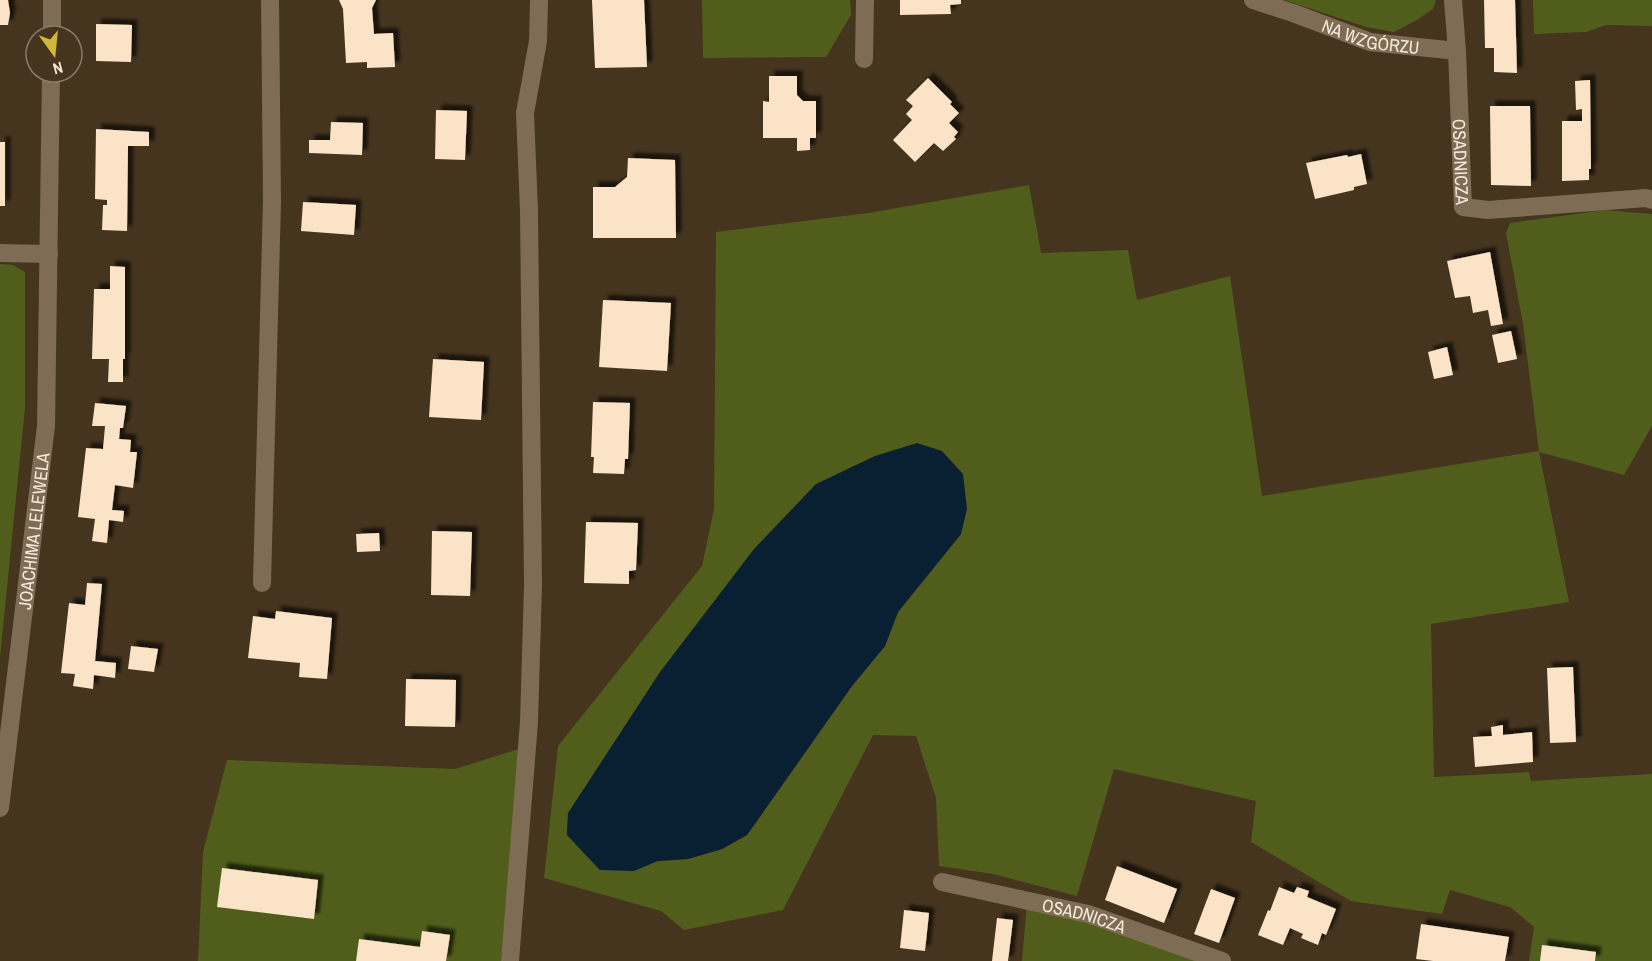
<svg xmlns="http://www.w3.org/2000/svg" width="1652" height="961" font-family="'Archivo Narrow',sans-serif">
<defs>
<filter id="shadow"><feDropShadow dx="5.5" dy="-5.5" stdDeviation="1.5" flood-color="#0009"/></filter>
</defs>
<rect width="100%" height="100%" fill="#45341e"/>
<g fill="#515e1b" fill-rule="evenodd">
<path d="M 702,0 L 850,0 L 851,15 L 826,57 L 703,58 Z"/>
<path d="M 1284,0 L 1436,0 L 1433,9 L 1417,20 L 1394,32 L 1366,27 Z"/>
<path d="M 1533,0 L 1652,0 L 1652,26 L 1606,25 L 1586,32 L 1534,34 Z"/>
<path d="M 1029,185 L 1041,253 L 1128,250 L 1137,300 L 1230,276 L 1262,496 L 1539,451 L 1523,324 L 1506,233 L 1510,223 L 1605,210 L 1652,214 L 1652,426 L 1624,475 L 1539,452 L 1569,602 L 1431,624 L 1434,777 L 1529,772 L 1531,781 L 1652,774 L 1652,961 L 1529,961 L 1534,927 L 1510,907 L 1450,890 L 1442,914 L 1351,901 L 1251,842 L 1256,801 L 1114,769 L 1077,896 L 993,874 L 939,866 L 936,798 L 916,736 L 873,735 L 783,910 L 684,930 L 661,911 L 544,878 L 558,746 L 702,566 L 714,509 L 716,232 L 868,213 ZM 961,534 L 898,612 L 885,646 L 852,686 L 747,835 L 722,849 L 688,859 L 658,861 L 600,870 L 567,835 L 568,813 Z"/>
<path d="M 0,264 L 13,265 L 25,272 L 25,408 L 0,658 Z"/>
<path d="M 519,749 L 501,961 L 198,961 L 203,852 L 227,760 L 455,769 Z"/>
<path d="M 1027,902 L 1198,961 L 1022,961 Z"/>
</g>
<path fill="#092033" d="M 917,443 L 942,451 L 963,474 L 967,509 L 961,534 L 898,612 L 885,646 L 852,686 L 747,835 L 722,849 L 688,859 L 658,861 L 634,871 L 600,870 L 567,835 L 568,813 L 660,672 L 754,549 L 816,484 L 875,456 Z"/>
<g fill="#fae3c6" filter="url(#shadow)">
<path d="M 0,0 L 8,0 L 10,13 L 8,25 L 0,25 Z"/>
<path d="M 339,0 L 376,0 L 372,8 L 374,34 L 393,33 L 395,67 L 367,68 L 367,62 L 346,63 L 343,9 Z"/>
<path d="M 592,0 L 644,0 L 647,67 L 595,68 Z"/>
<path d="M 900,0 L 961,0 L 961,4 L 950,5 L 951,14 L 900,15 Z"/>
<path d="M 1484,0 L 1515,0 L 1517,73 L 1494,72 L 1494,48 L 1485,48 Z"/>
<path d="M 96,24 L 132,25 L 131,62 L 96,61 Z"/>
<path d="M 769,76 L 797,76 L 797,95 L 803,101 L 816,101 L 816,138 L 810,138 L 810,150 L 797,151 L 797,138 L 763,138 L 763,101 L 769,102 Z"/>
<path d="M 928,78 L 952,102 L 950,104 L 959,113 L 949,123 L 958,132 L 954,137 L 956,139 L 943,151 L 934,143 L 915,162 L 893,140 L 912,120 L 906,114 L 913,106 L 906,100 Z"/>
<path d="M 1590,80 L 1591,169 L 1589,169 L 1589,180 L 1562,181 L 1562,121 L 1582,121 L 1582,109 L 1576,110 L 1575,81 Z"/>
<path d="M 1490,106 L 1530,106 L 1531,186 L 1491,185 Z"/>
<path d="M 436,110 L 467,111 L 465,160 L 435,159 Z"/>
<path d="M 331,122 L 363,123 L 362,155 L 309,153 L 309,140 L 330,140 Z"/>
<path d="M 96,129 L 149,132 L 149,146 L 128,146 L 127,231 L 102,230 L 103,205 L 107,205 L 107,200 L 95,199 Z"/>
<rect x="0" y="142" width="5" height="64"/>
<path d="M 1361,154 L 1367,184 L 1354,187 L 1354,190 L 1315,199 L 1306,163 L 1347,155 L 1348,157 Z"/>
<path d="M 628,158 L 675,160 L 676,238 L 593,238 L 593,187 L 615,187 L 627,177 Z"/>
<path d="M 303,202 L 356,205 L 354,235 L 301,231 Z"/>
<path d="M 1490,252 L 1503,324 L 1491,326 L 1488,310 L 1473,313 L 1470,296 L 1455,298 L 1447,261 Z"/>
<path d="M 110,266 L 125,267 L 125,359 L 123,359 L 123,382 L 108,382 L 109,359 L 92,359 L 94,289 L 110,289 Z"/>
<path d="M 603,300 L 671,303 L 667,371 L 599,367 Z"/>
<path d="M 1511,331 L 1517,359 L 1498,363 L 1492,335 Z"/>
<path d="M 1447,347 L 1453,375 L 1434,379 L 1428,352 Z"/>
<path d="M 433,359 L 484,362 L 481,420 L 429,417 Z"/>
<path d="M 593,402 L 630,403 L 628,459 L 625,459 L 624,474 L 593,473 L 594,457 L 591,457 Z"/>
<path d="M 95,403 L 126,406 L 123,428 L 120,428 L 119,439 L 131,440 L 130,452 L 137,452 L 133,488 L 115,485 L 112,510 L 124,511 L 123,522 L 109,520 L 107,543 L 92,541 L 95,519 L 78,517 L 86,448 L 103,449 L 105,426 L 92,426 Z"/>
<path d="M 586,522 L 638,523 L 636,570 L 629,571 L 629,584 L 584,583 Z"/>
<path d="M 432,531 L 472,532 L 470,596 L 431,595 Z"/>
<path d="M 379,533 L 380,551 L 357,552 L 356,534 Z"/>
<path d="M 87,583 L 102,584 L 95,661 L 116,663 L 115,678 L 94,675 L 93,689 L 73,686 L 75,674 L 61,673 L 69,603 L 85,605 Z"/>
<path d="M 276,611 L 332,618 L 327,679 L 299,677 L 300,663 L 248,658 L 253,616 L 275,619 Z"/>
<path d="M 131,646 L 158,649 L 154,672 L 128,669 Z"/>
<path d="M 1573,667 L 1576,742 L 1550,743 L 1547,668 Z"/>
<path d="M 406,679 L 456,680 L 455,727 L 405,726 Z"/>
<path d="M 1503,725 L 1503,735 L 1532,732 L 1533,762 L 1475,767 L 1473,737 L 1492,736 L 1491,727 Z"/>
<path d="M 1117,866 L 1177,889 L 1164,923 L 1105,900 Z"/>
<path d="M 222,868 L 318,880 L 314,919 L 217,907 Z"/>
<path d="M 1279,887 L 1294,893 L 1297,887 L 1309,891 L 1307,897 L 1336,909 L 1326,935 L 1322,933 L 1318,945 L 1301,938 L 1303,934 L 1290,928 L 1283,945 L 1258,935 L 1268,910 L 1270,911 Z"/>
<path d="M 1211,889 L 1235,898 L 1219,943 L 1194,934 Z"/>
<path d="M 904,910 L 929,913 L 925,951 L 900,948 Z"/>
<path d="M 997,918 L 1013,920 L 1008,961 L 992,961 Z"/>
<path d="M 1421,924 L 1509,937 L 1505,961 L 1433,961 L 1416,959 Z"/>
<path d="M 422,931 L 450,935 L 446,961 L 356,961 L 359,939 L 420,947 Z"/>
<path d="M 1542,945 L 1596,952 L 1595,961 L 1540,961 Z"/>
</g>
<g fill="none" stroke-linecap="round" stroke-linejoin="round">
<g stroke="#7f6c54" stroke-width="18">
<path id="s1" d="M 1253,0 L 1293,13 L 1370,42 L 1457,51"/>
<path id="s2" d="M 1453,0 L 1457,51 L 1463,207 L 1488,210 L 1646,198 L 1652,200"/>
<path d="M 864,59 L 865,0"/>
<path d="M 0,253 L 49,254"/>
<path d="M 262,583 L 272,201 L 270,0"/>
<path id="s3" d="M 942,882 L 1088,914 L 1222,961"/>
<path d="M 510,961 L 529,722 L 533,585 L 529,210 L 525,113 L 538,41 L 539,0"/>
</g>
<g stroke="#7f6c54" stroke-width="18">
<path d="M 52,36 L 52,0"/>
<path id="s4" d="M 0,808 L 46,426 L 51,72"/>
</g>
</g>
<g text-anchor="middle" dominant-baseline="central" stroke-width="6" stroke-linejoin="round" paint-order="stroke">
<g font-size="18" fill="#f4e9db" stroke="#45341e">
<text stroke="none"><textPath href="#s1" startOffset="124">NA WZGÓRZU</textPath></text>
<text stroke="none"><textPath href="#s2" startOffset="162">OSADNICZA</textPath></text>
<text stroke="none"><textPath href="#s4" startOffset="279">JOACHIMA LELEWELA</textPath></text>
<text stroke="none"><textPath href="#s3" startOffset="146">OSADNICZA</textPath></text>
</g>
</g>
<g transform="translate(54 54) rotate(165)"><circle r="28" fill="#45341e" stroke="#8b7c6a" stroke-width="1.5"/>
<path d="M0-4.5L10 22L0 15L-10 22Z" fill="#d2b736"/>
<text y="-9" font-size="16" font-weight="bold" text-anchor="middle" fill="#f4e9db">N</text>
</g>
</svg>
